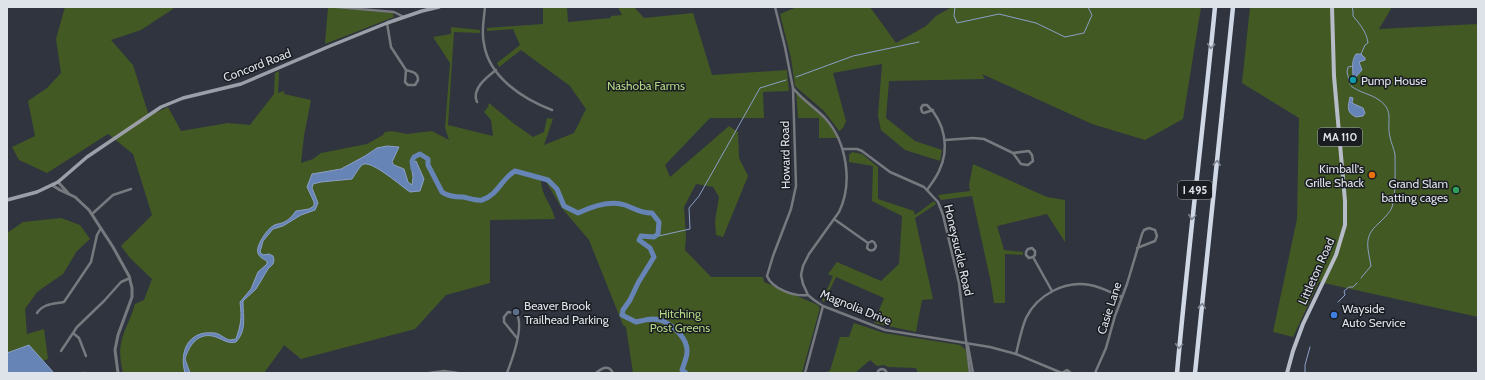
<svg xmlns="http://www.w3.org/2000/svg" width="1485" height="380" font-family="Cabin,sans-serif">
<rect width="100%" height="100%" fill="#2f343f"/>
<g fill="#435923">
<path d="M 65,7 L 173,7 L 173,9 L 141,30 L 111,40 L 133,65 L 149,116 L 168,107 L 181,131 L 228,123 L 250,125 L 274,94 L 275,73 L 279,71 L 278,93 L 284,91 L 284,94 L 311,100 L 304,136 L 301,163 L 313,159 L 321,153 L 367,144 L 383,135 L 385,132 L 392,131 L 407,134 L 432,131 L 449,140 L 445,128 L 450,63 L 433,37 L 451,34 L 451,27 L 480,30 L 480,33 L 454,32 L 448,125 L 493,136 L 491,120 L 484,112 L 488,107 L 489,103 L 513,123 L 533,137 L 544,132 L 547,118 L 553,119 L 544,145 L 574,133 L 586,109 L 570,86 L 521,50 L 499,67 L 497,63 L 520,45 L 513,29 L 487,31 L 487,28 L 543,24 L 543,7 L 567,7 L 568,22 L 611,18 L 611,16 L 622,15 L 618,7 L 634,7 L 644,18 L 693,13 L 712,75 L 787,70 L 789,91 L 763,92 L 764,118 L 710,118 L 665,165 L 670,177 L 729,126 L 738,132 L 739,158 L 748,176 L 723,237 L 716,235 L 715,221 L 719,197 L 713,187 L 696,184 L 684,207 L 686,236 L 685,250 L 711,277 L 763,277 L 764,282 L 818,305 L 820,308 L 802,373 L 633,373 L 626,327 L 623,325 L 589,240 L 561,207 L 545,180 L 541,179 C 541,196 552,204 555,219 L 490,220 L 490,283 L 446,295 L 415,329 L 301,359 L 284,345 L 280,351 L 264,373 L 123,373 C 115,339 126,334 135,304 L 144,300 L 152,279 L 130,258 L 121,246 L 152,215 L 133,154 L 108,134 L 47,173 L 19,160 L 12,147 L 35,136 L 28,101 L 47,88 L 61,73 L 56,39 Z"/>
<path d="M 328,7 L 393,13 L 394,17 L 325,44 Z"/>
<path d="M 797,7 L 870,7 L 896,43 L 926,26 L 936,16 L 952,7 L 1201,7 L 1183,119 L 1145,140 L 1092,124 L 982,74 L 985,79 L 889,81 L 886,118 L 915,141 L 942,150 L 940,161 L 905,150 L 881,130 L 878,116 L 882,64 L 833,73 L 846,121 L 843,128 L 839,131 L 824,111 L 795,86 L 791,58 L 780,14 Z"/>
<path d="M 1250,7 L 1392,7 L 1379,29 L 1478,24 L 1478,317 L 1319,282 L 1293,337 L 1273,332 L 1297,219 L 1299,118 L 1242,83 Z"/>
<path d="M 796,90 L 825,116 L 840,138 L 819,138 L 819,118 L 798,118 Z"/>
<path d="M 852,152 L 862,154 L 878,167 L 878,199 L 914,211 L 915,215 L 934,201 L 936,204 L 915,218 L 933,299 L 922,300 L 916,332 L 874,323 L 884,298 L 836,277 L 824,302 L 822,301 L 833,276 L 828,274 L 837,262 L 881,281 L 899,264 L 902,216 L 872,201 L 873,166 L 849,162 L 849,155 Z"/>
<path d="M 973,164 L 1047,197 L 1065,200 L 1065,242 L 1047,214 L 997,226 L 1004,250 L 1023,252 L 1023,255 L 1005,254 L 1005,303 L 994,303 L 991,283 L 972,196 L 941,200 L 938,195 L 970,191 L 969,185 Z"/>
<path d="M 61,218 L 80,225 L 90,239 L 77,251 L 63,274 L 37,292 L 25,309 L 27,334 L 44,329 L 48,359 L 43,361 L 29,345 L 7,353 L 7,233 L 23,222 Z"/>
<path d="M 854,323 L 884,333 L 960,345 L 966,350 L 969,373 L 918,373 L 916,368 L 888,367 L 884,365 L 877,366 L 870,360 L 855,373 L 821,373 L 830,371 L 840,337 L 849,337 Z"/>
</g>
<g fill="#6784b7" stroke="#8ba0c6">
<path d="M 1356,54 L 1361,54 L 1365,58 L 1365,60 L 1359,62 L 1362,70 L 1355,78 L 1353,77 C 1353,69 1351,61 1356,54 Z"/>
<path d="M 1350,97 L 1353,98 L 1352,103 L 1363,108 L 1365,113 L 1363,116 L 1356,117 C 1346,112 1348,107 1350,97 Z"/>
<path d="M 387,146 L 399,147 L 392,162 L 394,165 L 404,169 L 408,182 L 412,185 L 413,177 L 411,164 L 416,161 L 424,179 L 420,191 L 410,192 C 401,186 374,162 364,164 C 360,165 355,175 352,179 L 321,182 L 313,184 L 312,188 L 318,203 L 315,210 L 301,215 L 283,226 L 273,229 L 263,241 L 260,252 L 263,255 L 269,254 L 273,256 L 274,260 L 273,264 L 268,269 L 256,289 L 243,301 C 243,317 247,330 236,342 C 228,344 224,340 216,337 C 199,331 189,345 185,359 L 190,373 L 185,373 C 179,352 188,330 214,333 C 220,333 224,339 230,340 L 236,339 C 241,324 242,318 240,302 L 251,289 L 258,272 L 267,264 L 267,261 C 263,259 259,257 258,253 C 255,247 267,229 273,226 C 275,224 279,224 282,223 C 288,221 292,216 296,211 L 309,209 L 314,206 L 314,202 L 307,187 L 312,174 L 341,169 L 365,156 L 377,148 Z"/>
<path d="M 29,345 L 54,373 L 7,373 L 7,353 Z"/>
</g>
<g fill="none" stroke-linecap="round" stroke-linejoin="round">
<g stroke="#8ba0c6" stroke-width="1">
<path d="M 955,7 L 954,16 L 957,23 L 999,14 L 1036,23 L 1065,37 L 1084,33 L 1092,15 L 1088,7"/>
<path d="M 1352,7 L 1353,11 L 1353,16 C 1360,24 1367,33 1368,43 L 1365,45 L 1361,54"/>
<path d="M 796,77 L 853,56 L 919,42"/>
<path d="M 1350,84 L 1347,72 L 1348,67 L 1353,66"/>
<path d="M 1351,86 C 1360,93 1371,94 1379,100 C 1395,111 1386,122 1390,137 C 1391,143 1394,148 1395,155 C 1395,168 1396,196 1392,207 C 1390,213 1383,219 1378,224 C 1363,237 1368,248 1371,266 L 1361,278"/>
<path d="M 654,237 L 690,229 L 689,208 L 699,196 L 760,88 L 786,80"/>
<path d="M 1338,302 L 1345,295 L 1344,291 L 1349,287 L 1353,287 L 1357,283"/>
<path d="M 1305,373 L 1305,365 L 1310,347"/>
</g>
<path stroke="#6784b7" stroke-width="5" d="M 413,169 L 412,161 L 414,157 L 420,154 L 428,159 L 428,165 L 442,192 C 447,196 455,197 463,197 C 469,198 476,201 482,200 C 497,196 502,178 515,171 L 548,180 L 557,189 L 564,206 L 578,213 C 591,207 610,200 625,205 C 636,209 639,213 652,213 L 659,222 L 658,234 L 654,237 L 641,236 L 639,240 L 650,248 L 654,257 L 638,283 L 630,300 L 623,310 L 622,315 L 636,322 C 644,320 655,317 663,321 C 674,326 688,339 687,352 C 687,357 684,364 682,370 L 686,373"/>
<g stroke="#76797e" stroke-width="2.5">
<path d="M 337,7 L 394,12 L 404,17"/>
<path d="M 485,7 C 484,19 481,32 484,44 C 489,77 523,99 552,110"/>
<path d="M 775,7 L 785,47 L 793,88 L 796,186 L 791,209 L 773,256 L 767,276 C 772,289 795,297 808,295"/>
<path d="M 387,23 L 391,47 L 406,70 L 405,82 L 408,85 L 415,85 L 418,80 C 418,72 412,72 406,70"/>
<path d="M 793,88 C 802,100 816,108 826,119 C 847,143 853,184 839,212 L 809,254 L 803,266 L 801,275 L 803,284 L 808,295 L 814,300 L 823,306 L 885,330 L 990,347 L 1016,354 L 1062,373"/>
<path d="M 477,102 C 471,89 487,77 496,70"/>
<path d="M 945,140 L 973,138 L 984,139 L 1013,153 L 1021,164 L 1028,165 L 1033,161 L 1032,155 L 1029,151 L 1013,153"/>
<path d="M 843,149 L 857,149 L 862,151 L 890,172 L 924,187 L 938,202 L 943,215 L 959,283 L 970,373"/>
<path d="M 927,190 C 931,184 936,178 939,171 C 950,149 945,122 927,105 L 923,105 L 921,108 L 922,112 L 924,113 L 933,110"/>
<path d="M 92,214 L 113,195 L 131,189"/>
<path d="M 834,219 L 868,243 L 867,248 C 870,252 875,251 876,246 L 874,242 L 872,241 L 868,243"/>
<path d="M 1033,257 L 1035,255 L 1035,251 L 1032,248 L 1028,249 L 1026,252 L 1026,255 L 1029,258 L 1033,257 L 1052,291"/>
<path d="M 37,313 C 44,303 54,304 64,302 L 91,262 L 97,235 L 101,228"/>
<path d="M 73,333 L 79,338 L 86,356"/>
<path d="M 968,346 L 973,373"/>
<path d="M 61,351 L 77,327 L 104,301 L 121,282 L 130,278"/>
<path d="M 1016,354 C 1019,342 1021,330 1026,318 C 1037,295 1065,280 1090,285 C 1101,287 1112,293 1122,297"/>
<path d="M 83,373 L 85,373"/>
<path d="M 429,373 L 444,371 L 458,373"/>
<path d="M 507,373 C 512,360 525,325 516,313 L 508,312 L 504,317 L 504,322 L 517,338"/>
<path d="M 596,373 C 602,368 609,364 613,373"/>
<path d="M 805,373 L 823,306"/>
<path d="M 877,373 L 879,370 L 882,369 L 885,370 L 887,373"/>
<path d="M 1062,373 L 1067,370 L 1071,373"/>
<path d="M 1095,373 L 1106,348 L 1115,316 L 1127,284 L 1142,234 L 1144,230 L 1149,228 L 1155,230 L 1157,236 L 1155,241 L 1137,248"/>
</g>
<g stroke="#76797e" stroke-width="3">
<path d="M 58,182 L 68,193"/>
<path d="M 52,185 L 60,190 L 75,197 L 89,210 L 113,247 L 129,276 L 132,288 L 132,297 L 118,335 L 115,350 L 118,373"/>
</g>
<path stroke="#9a9fa8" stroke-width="3.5" d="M 7,200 L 37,192 L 58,182 L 87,157 L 161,107 L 183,98 L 241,84 L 330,46 L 387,23 L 422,11 L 439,7"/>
<path stroke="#b6bcc8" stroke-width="4" d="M 1287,373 L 1293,351 L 1303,324 L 1336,255 L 1345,225 L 1345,201 L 1334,76 L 1332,7"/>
<g stroke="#d0d7e5" stroke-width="4.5">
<path d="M 1177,373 C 1188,251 1203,129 1215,7"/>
<path d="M 1195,373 L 1233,7"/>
</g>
</g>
<defs><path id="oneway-chevron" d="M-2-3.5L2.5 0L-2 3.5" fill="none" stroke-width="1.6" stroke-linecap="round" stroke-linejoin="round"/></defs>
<g stroke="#7e838d">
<use href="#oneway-chevron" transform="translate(1211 46) rotate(96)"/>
<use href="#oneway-chevron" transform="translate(1217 163) rotate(-84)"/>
<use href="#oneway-chevron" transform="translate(1192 217) rotate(97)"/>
<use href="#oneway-chevron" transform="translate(1202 306) rotate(-84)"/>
<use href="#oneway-chevron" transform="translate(1179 346) rotate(95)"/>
</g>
<circle fill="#0f9aa8" stroke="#191c21" stroke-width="1.5" cx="1353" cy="80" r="4"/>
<circle fill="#e8710a" stroke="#191c21" stroke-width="1.5" cx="1372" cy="175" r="4"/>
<circle fill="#2e9e5b" stroke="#191c21" stroke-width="1.5" cx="1456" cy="190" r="4"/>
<circle fill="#5c6f8a" stroke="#191c21" stroke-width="1.5" cx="516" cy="312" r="4"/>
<circle fill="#3f7fe0" stroke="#191c21" stroke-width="1.5" cx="1334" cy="315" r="4"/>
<g text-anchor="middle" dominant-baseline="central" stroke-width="3" stroke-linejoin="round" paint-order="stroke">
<g fill="#191c21" stroke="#a3a7ad" stroke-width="1">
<rect x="1318" y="128" width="44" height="18" rx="3"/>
<rect x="1178" y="181" width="34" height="18" rx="3"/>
</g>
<g font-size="11" font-weight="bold" fill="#dee2e9">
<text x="1340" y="137">MA 110</text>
<text x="1195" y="190">I 495</text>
</g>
<g font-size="12" fill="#dee2e9" stroke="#191c21">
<text transform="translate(257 65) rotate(-21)">Concord Road</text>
<text transform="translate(785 155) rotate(-91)">Howard Road</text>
<text transform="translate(959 250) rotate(77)">Honeysuckle Road</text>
<text transform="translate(1316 271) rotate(-66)">Littleton Road</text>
<text transform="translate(856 307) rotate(22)">Magnolia Drive</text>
<text transform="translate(1109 308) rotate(-72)">Casie Lane</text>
</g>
<g font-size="12" fill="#dee2e9" stroke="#191c21" text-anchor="start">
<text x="1361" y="80">Pump House</text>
<text x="1364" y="168" text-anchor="end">Kimball's<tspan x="1364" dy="14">Grille Shack</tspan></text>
<text x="1448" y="183" text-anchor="end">Grand Slam<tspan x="1448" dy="14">batting cages</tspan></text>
<text x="524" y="305">Beaver Brook<tspan x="524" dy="14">Trailhead Parking</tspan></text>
<text x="1342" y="308">Wayside<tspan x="1342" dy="14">Auto Service</tspan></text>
</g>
<g font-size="12" fill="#b1d684" stroke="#191c21">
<text x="646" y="85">Nashoba Farms</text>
<text x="680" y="313">Hitching<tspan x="680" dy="14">Post Greens</tspan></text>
</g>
</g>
<rect width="1485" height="380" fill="none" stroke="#dee2e9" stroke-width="16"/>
</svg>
